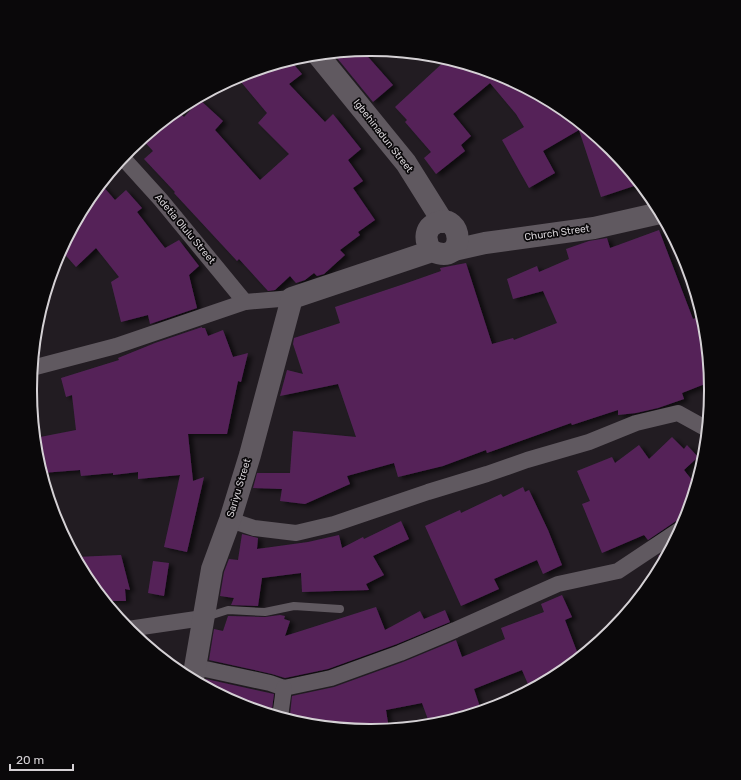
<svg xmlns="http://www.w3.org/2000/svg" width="741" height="780" font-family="Rubik,sans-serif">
<defs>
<filter id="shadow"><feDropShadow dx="4.5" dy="2.5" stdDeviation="2" flood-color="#0009"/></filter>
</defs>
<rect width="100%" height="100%" fill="#221c22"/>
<g fill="#542459" filter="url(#shadow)">
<path d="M 362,50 L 393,85 L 373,102 L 333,53 Z"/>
<path d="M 447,59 L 501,76 L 560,107 L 611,149 L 640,184 L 601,197 L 579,130 L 543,151 L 555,173 L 529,188 L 502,140 L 524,127 L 516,114 L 490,83 L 453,114 L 471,136 L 461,145 L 465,151 L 436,174 L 424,158 L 431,152 L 405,122 L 407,120 L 395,107 Z"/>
<path d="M 290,60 L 302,74 L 289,84 L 325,122 L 333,114 L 361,149 L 348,160 L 363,181 L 353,188 L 375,220 L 358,232 L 360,235 L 340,250 L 345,255 L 324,274 L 317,276 L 314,273 L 305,280 L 296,283 L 290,276 L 275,290 L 268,291 L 239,259 L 237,261 L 174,193 L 175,192 L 144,159 L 153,151 L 142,139 L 177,111 L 184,117 L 200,100 L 223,121 L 215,130 L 260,180 L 289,154 L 258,123 L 267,113 L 241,82 L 254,71 Z"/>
<path d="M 101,184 L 115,200 L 126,190 L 142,208 L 137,212 L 165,248 L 179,240 L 199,266 L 189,275 L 197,308 L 150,324 L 148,315 L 121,322 L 111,282 L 119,277 L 96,248 L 76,267 L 61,250 L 88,201 Z"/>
<path d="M 659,230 L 693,319 L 702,316 L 704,324 L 710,382 L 682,393 L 684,399 L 658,408 L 636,413 L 618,415 L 618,410 L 572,425 L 571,423 L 487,453 L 486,450 L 443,466 L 398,477 L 394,463 L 347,476 L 350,484 L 305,504 L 280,501 L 282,489 L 253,488 L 257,473 L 290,473 L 293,431 L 356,437 L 338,384 L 280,396 L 287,370 L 303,374 L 293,344 L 294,338 L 340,323 L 335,307 L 404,284 L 441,271 L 440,268 L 466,263 L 492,344 L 513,338 L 514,340 L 557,323 L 543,291 L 513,299 L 507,279 L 537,266 L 539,272 L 569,259 L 566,249 L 589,241 L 607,238 L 610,248 Z"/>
<path d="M 202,327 L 202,328 L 205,328 L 208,336 L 223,330 L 233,357 L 248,353 L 241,382 L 238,381 L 227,434 L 188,434 L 193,481 L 204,477 L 187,552 L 164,547 L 180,475 L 138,479 L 138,472 L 113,475 L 113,473 L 81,476 L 80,470 L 42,473 L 36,456 L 35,438 L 76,430 L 72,395 L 66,397 L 61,378 L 119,360 L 118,358 L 155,343 Z"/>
<path d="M 672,437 L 684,449 L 687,445 L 698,457 L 684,470 L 696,485 L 685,520 L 680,520 L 676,521 L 648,540 L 644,535 L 602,553 L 582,504 L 590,501 L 577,471 L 612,457 L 615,463 L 639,445 L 649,459 Z"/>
<path d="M 523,487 L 525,492 L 529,490 L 548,530 L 562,565 L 543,574 L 537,560 L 494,579 L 499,589 L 461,606 L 425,526 L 460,510 L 461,513 L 501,494 L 503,497 Z"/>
<path d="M 401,521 L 409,539 L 373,556 L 384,575 L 366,584 L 369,590 L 302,592 L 301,573 L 262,578 L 258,606 L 231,605 L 234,598 L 220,596 L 224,572 L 229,559 L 238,560 L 242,534 L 258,538 L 257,549 L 308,542 L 339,535 L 342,548 L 363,537 L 364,539 Z"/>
<path d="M 671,547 L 663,562 L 658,556 Z"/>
<path d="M 121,555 L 130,590 L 125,589 L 126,601 L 105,601 L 87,579 L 76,557 Z"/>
<path d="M 153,561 L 169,563 L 164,596 L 148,593 Z"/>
<path d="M 562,595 L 572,617 L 565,620 L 579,657 L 559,673 L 530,689 L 522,670 L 474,689 L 480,707 L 449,718 L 449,720 L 437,724 L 430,725 L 422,703 L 386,710 L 389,729 L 370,730 L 324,726 L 290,715 L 292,696 L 334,687 L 403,662 L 456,640 L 462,657 L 505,639 L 501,628 L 544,612 L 541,604 Z"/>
<path d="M 376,607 L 385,630 L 420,611 L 424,619 L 445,610 L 450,622 L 397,644 L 328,669 L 285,678 L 272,674 L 209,660 L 214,629 L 223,631 L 228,616 L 265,617 L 280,615 L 285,616 L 284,619 L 290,621 L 285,636 Z"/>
<path d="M 206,679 L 274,694 L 272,709 L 228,695 L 227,698 L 204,685 Z"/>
</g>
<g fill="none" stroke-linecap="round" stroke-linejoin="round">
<path stroke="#605960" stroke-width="8" d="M 206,617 L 228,610 L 265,612 L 294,606 L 340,609"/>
<g stroke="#605960" stroke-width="16">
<path d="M 123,158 L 161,200 L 245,302"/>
<path d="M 32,368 L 116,346 L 245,302 L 292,298"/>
<path d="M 230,520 L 254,528 L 296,533 L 334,524 L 428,492 L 487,474 L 527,460 L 589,442 L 636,423 L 678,413 L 707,429"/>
<path d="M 128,629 L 203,618"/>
<path d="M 196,667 L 270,683 L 284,688 L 331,678 L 400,653 L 455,630 L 558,584 L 618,571 L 681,529"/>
<path d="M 280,717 L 284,688"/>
</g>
<g stroke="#605960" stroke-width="22">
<path d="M 318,55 L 406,163 L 443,222"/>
<path d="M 454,250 L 485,243 L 594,228 L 660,213"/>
<path d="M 193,679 L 212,569 L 230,520 L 250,455 L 292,298 L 432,251 C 468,267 463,211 436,223 C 423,229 425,243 432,251"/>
</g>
</g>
<g text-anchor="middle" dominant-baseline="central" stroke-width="3.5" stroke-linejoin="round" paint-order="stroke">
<g font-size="10" fill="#d5d1d5" stroke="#0a080a">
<text transform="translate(383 136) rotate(52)">Igbehinadun Street</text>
<text transform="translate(185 229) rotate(50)">Adetia Olulu Street</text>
<text transform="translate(557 233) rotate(-8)">Church Street</text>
<text transform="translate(239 488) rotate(-73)">Sariyu Street</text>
</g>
</g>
<path d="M0 0H741V780H0ZM370 56H371A333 333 0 0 1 704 389V391A333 333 0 0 1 371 724H370A333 333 0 0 1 37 391V389A333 333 0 0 1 370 56Z" fill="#0a080a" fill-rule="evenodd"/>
<path fill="none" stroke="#d5d1d5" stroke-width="2" d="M370 56H371A333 333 0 0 1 704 389V391A333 333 0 0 1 371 724H370A333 333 0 0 1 37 391V389A333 333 0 0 1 370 56Z"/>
<path d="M10 764v6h63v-6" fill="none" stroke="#d5d1d5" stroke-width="2"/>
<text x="16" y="764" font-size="12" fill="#d5d1d5" stroke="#0a080a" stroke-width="3" paint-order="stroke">20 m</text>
</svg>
